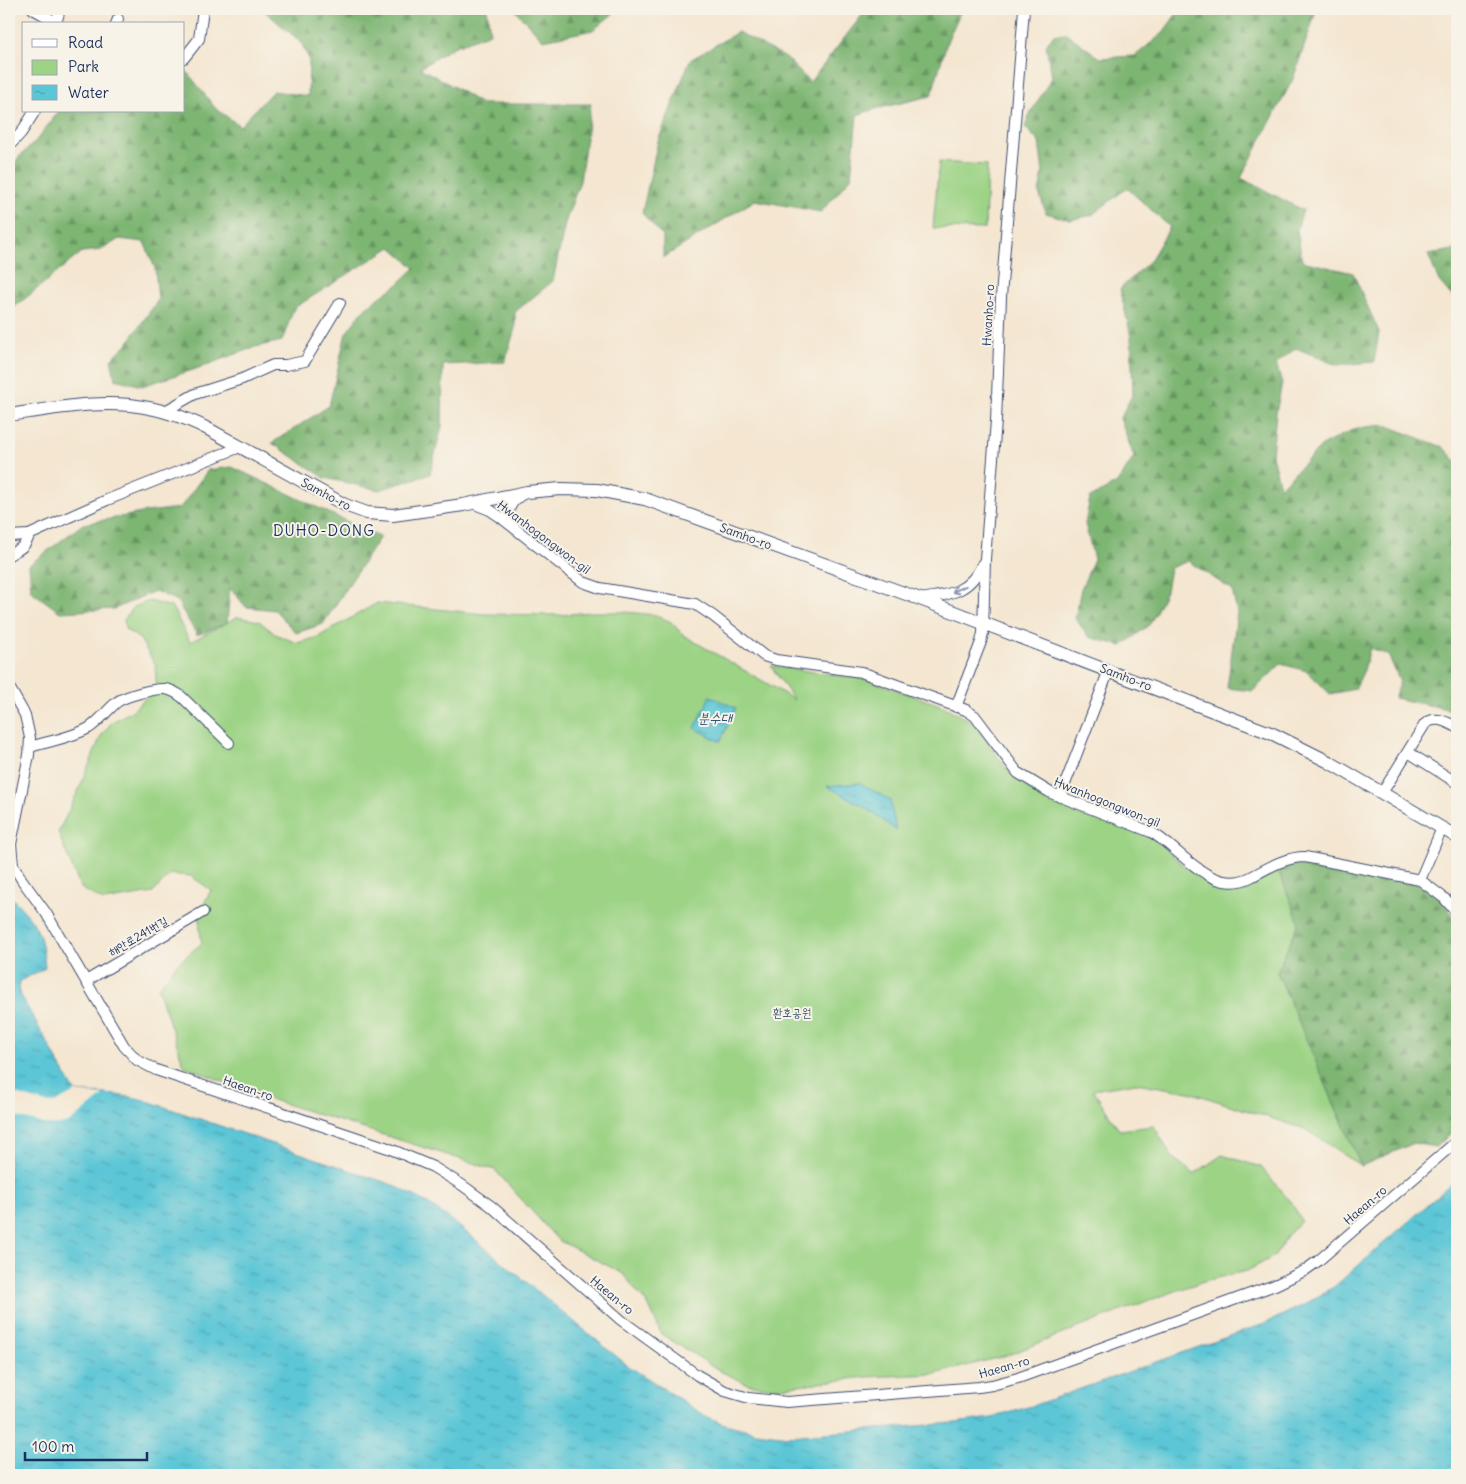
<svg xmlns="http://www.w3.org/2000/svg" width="1466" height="1484" font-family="Delius,'Poor Story',sans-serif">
<defs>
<pattern id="forest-firs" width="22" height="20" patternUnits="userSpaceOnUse" patternTransform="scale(1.25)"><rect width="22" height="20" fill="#7db572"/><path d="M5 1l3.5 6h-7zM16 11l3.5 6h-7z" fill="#669461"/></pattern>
<pattern id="water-ripples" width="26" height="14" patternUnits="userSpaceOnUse" patternTransform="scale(1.25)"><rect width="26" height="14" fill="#5bc6d6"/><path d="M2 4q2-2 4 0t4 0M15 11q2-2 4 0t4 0" fill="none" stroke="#4aa1b1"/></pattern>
</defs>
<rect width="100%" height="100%" fill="#f7f3e8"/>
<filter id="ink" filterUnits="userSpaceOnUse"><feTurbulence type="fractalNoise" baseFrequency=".02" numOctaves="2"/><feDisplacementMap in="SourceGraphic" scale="10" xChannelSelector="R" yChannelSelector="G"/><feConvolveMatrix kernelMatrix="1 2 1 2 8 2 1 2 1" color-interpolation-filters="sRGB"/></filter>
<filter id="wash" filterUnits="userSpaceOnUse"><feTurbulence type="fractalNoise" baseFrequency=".0096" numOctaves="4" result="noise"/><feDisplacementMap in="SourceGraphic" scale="20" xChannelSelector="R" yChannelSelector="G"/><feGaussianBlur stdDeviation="1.12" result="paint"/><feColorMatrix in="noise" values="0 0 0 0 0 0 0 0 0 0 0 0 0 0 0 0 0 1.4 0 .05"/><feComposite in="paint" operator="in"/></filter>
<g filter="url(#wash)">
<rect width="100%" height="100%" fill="#f4e6d0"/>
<g fill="#9cd385" stroke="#5c8172">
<path d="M 939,162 L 987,165 L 985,229 L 933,228 Z"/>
<path d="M 149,601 L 172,607 L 190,642 L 237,617 L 259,621 L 275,634 L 297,643 L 318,637 L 377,603 L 485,614 L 561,615 L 590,612 L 626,612 L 656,615 L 671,622 L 683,635 L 775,688 L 794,700 L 771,666 L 866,679 L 943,706 L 975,724 L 1008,771 L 1050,797 L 1152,837 C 1164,846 1173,857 1184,866 C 1200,878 1222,890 1242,885 C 1254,882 1272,871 1284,865 L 1457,920 L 1457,1128 L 1436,1147 L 1414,1143 L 1361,1166 L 1305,1129 L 1189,1092 L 1136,1083 L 1093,1090 L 1119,1130 L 1154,1126 L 1172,1157 L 1194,1174 L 1222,1155 L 1261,1167 L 1293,1205 L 1301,1221 L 1287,1236 L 1275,1256 L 1247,1271 L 1204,1281 L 1142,1303 L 1008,1355 L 935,1374 L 866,1377 L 774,1388 L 748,1384 L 722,1372 L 661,1334 L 649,1306 L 622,1273 L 558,1240 L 495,1170 L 263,1097 L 184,1066 L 158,988 L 177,964 L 202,943 C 197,918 199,912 211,890 L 191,876 L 170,874 L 153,893 L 103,901 L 81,888 L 58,833 L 79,789 L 101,736 L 112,722 L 132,711 L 156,688 L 156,666 L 140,639 L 125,629 L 124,619 L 134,607 Z"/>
</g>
<g fill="url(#forest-firs)" stroke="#4c7268">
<path d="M 262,9 L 487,9 L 490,33 L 453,47 L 420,68 L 456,88 L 481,104 L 591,104 L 580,181 L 565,223 L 553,281 L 515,312 L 515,328 L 505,362 L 443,365 L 442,426 L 430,474 L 379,490 L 325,478 L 272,443 L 329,406 L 346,333 L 365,308 L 397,285 L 415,268 L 391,247 L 294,308 L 282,341 L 255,347 L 193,370 L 142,386 L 115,379 L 111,359 L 127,344 L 158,300 L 155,268 L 144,242 L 119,239 L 101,250 L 82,252 L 11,310 L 9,313 L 9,176 L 18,158 L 35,142 L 59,111 L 184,111 L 184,68 L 216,109 L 240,126 L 273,91 L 308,96 L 309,59 L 301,42 Z"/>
<path d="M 514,9 L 619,9 L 593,30 L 543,40 Z"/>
<path d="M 867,9 L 962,9 L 948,39 L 931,96 L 875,109 L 857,115 L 851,178 L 821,212 L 755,200 L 663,258 L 663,236 L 642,213 L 658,141 L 690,60 L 738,32 L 786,58 L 810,82 Z"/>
<path d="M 1180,9 L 1317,9 L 1293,79 L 1241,178 L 1303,210 L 1297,230 L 1302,261 L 1353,273 L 1379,332 L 1374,362 L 1337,365 L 1296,348 L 1276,364 L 1282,383 L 1276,413 L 1272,455 L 1280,487 L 1323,445 L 1356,428 L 1385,425 L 1443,447 L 1457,462 L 1457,711 L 1394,698 L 1400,681 L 1388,655 L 1370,648 L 1364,670 L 1355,689 L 1330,694 L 1307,671 L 1281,664 L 1253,691 L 1227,688 L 1237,613 L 1232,590 L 1188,561 L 1170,568 L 1166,591 L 1150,624 L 1122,646 L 1089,637 L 1075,618 L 1081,589 L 1094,559 L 1085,524 L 1090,498 L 1117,483 L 1134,457 L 1120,418 L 1133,394 L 1131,337 L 1120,289 L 1150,261 L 1170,227 L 1127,188 L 1092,215 L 1070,220 L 1046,213 L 1039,193 L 1043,173 L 1039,142 L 1025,127 L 1030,114 L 1052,77 L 1046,46 L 1053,35 L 1066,33 L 1100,58 L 1135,56 L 1162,34 Z"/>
<path d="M 1457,249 L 1457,302 L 1439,281 L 1428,255 Z"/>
<path d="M 232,467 L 380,537 L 323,624 L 296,633 L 275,610 L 246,607 L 230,588 L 227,623 L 197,635 L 177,601 L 155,591 L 114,609 L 60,612 L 31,591 L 29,565 L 83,524 L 147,512 L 180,508 L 208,470 Z"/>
<path d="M 1304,860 L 1415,882 L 1439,898 L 1457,920 L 1457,1128 L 1436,1147 L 1414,1143 L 1361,1166 L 1277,972 L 1299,922 L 1277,868 Z"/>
</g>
<g fill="url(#water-ripples)" stroke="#3b7a9a">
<path d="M 710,696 L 736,708 L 720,742 L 695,728 Z"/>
<path d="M 860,783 L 890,800 L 896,830 L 865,807 L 827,786 Z"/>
<path d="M 12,898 C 24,911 37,923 41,941 C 43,949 44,959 45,968 L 20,981 L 19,989 L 21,996 L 75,1092 C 99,1094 122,1094 144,1100 L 393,1185 L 420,1199 L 449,1218 L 606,1348 L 627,1365 L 704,1415 L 721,1423 L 756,1432 L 788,1436 L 955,1423 L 992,1418 L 1032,1406 L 1264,1324 L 1304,1305 L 1335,1286 L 1457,1179 L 1457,1475 L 9,1475 L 9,900 Z"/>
</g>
<path fill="#f4e6d0" d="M 9,1092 L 46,1103 L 55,1103 L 75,1092 L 104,1095 L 78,1116 L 68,1123 L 59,1125 L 48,1125 L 9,1115 Z"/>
</g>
<g filter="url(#ink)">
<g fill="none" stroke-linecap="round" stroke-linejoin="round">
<g stroke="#3c4a6f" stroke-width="12">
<g id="minor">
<path d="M 33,9 L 56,22"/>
<path d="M 56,24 L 60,9"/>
<path d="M 116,24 L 118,19"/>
<path d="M 184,58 L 199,39 L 203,9"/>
<path d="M 9,146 L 21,133 L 35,111"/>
<path d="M 165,411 L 195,394 L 242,379 L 273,365 L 286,365 L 305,361 L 340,303"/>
<path d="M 472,503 L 490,510 L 499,516 L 583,582 L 600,588 L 695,604 L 713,616 L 759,652 L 764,656 L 776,660 L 861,672 L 966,710 L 975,716 L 1018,773 L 1051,793 L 1151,832 C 1181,849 1212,897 1251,877 C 1268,868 1285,857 1305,857 L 1420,880 L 1444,898 L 1457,913"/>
<path d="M 514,526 C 504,512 510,502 523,494"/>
<path d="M 9,536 L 29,535 L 107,500 L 240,447"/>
<path d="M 9,555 C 19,549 26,547 29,535"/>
<path d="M 920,599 C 950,595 970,592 983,563"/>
<path d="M 9,687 L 25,715 L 30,738 L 29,755 L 11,844 L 13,865 L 22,880 L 46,913 L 124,1046 L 137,1060 L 156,1070 L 388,1148 L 433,1167 L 462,1185 L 491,1206 L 621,1320 L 697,1375 L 725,1391 L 749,1398 L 787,1402 L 979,1387 L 992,1385 L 1018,1378 L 1275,1285 L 1304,1271 L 1318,1261 L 1457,1141"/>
<path d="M 956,707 L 981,642 L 983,633 L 985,559 L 996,421 L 1001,297 L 1024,9"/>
<path d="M 30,747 C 49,741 71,738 89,728 C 100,721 107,710 117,702 C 125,696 155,688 165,689 C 172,690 177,693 182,697 L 229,743"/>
<path d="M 1408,752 L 1457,783"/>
<path d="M 1382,793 L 1425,724 C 1435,715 1446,722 1457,727"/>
<path d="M 1060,797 L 1109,670"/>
<path d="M 1420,880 L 1442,828"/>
<path d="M 1452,906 L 1457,896"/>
<path d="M 86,981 L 203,912"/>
</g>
</g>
<g stroke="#3c4a6f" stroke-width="14">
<path id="major" d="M 9,415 C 85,404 138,392 210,430 L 345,505 L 367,513 L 393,515 L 463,505 L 527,492 L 561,489 L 597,490 L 645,499 L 920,599 L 1273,734 L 1329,762 L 1457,837"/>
</g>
<use href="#minor" stroke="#fff" stroke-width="10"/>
<use href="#major" stroke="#fff" stroke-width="12"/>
</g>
<defs><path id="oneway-shaft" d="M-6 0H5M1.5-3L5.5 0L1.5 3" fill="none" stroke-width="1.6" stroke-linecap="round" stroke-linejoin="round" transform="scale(1.25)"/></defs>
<use stroke="#8d97ae" href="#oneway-shaft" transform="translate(959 589) rotate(155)"/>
</g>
<g text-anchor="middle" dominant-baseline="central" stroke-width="4" stroke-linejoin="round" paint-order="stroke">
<g font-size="12" fill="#1b2f5e" stroke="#f7f3e8">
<text transform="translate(988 315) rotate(-87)">Hwanho-ro</text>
<text transform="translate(326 494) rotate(28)">Samho-ro</text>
<text transform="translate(746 536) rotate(20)">Samho-ro</text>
<text transform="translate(544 537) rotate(37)">Hwanhogongwon-gil</text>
<text transform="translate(1126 677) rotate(21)">Samho-ro</text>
<text transform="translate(1107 802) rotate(22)">Hwanhogongwon-gil</text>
<text transform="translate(138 936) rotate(-30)">해안로241번길</text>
<text transform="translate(248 1088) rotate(19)">Haean-ro</text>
<text transform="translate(1365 1205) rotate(-41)">Haean-ro</text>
<text transform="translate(612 1295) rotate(40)">Haean-ro</text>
<text transform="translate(1004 1367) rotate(-16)">Haean-ro</text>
</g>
<g font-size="12" fill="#3b5868" stroke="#f7f3e8">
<text x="792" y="1012">환호공원</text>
</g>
<g font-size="14" font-style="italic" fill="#2b557c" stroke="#f7f3e8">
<text x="715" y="718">분수대</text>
</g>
<g font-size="15" letter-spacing="1" fill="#1b2f5e" stroke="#f7f3e8">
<text x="324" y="530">DUHO-DONG</text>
</g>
</g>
<rect width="1466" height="1484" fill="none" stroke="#f7f3e8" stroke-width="30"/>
<rect x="22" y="22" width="162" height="90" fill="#f7f3e8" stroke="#9fa5b1"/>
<rect x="32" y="39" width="25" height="8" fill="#ffffff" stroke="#9fa5b1"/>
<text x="68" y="48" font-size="15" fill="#1b2f5e">Road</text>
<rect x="32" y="60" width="25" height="15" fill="#9cd385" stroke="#9fa5b1"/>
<text x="68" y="72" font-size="15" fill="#1b2f5e">Park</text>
<rect x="32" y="85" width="25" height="15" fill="url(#water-ripples)" stroke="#9fa5b1"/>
<text x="68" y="98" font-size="15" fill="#1b2f5e">Water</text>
<path d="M25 1452v8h122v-8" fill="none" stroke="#1b2f5e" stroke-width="2.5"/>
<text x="32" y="1452" font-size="15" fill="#1b2f5e" stroke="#f7f3e8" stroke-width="4" paint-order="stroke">100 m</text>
</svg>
